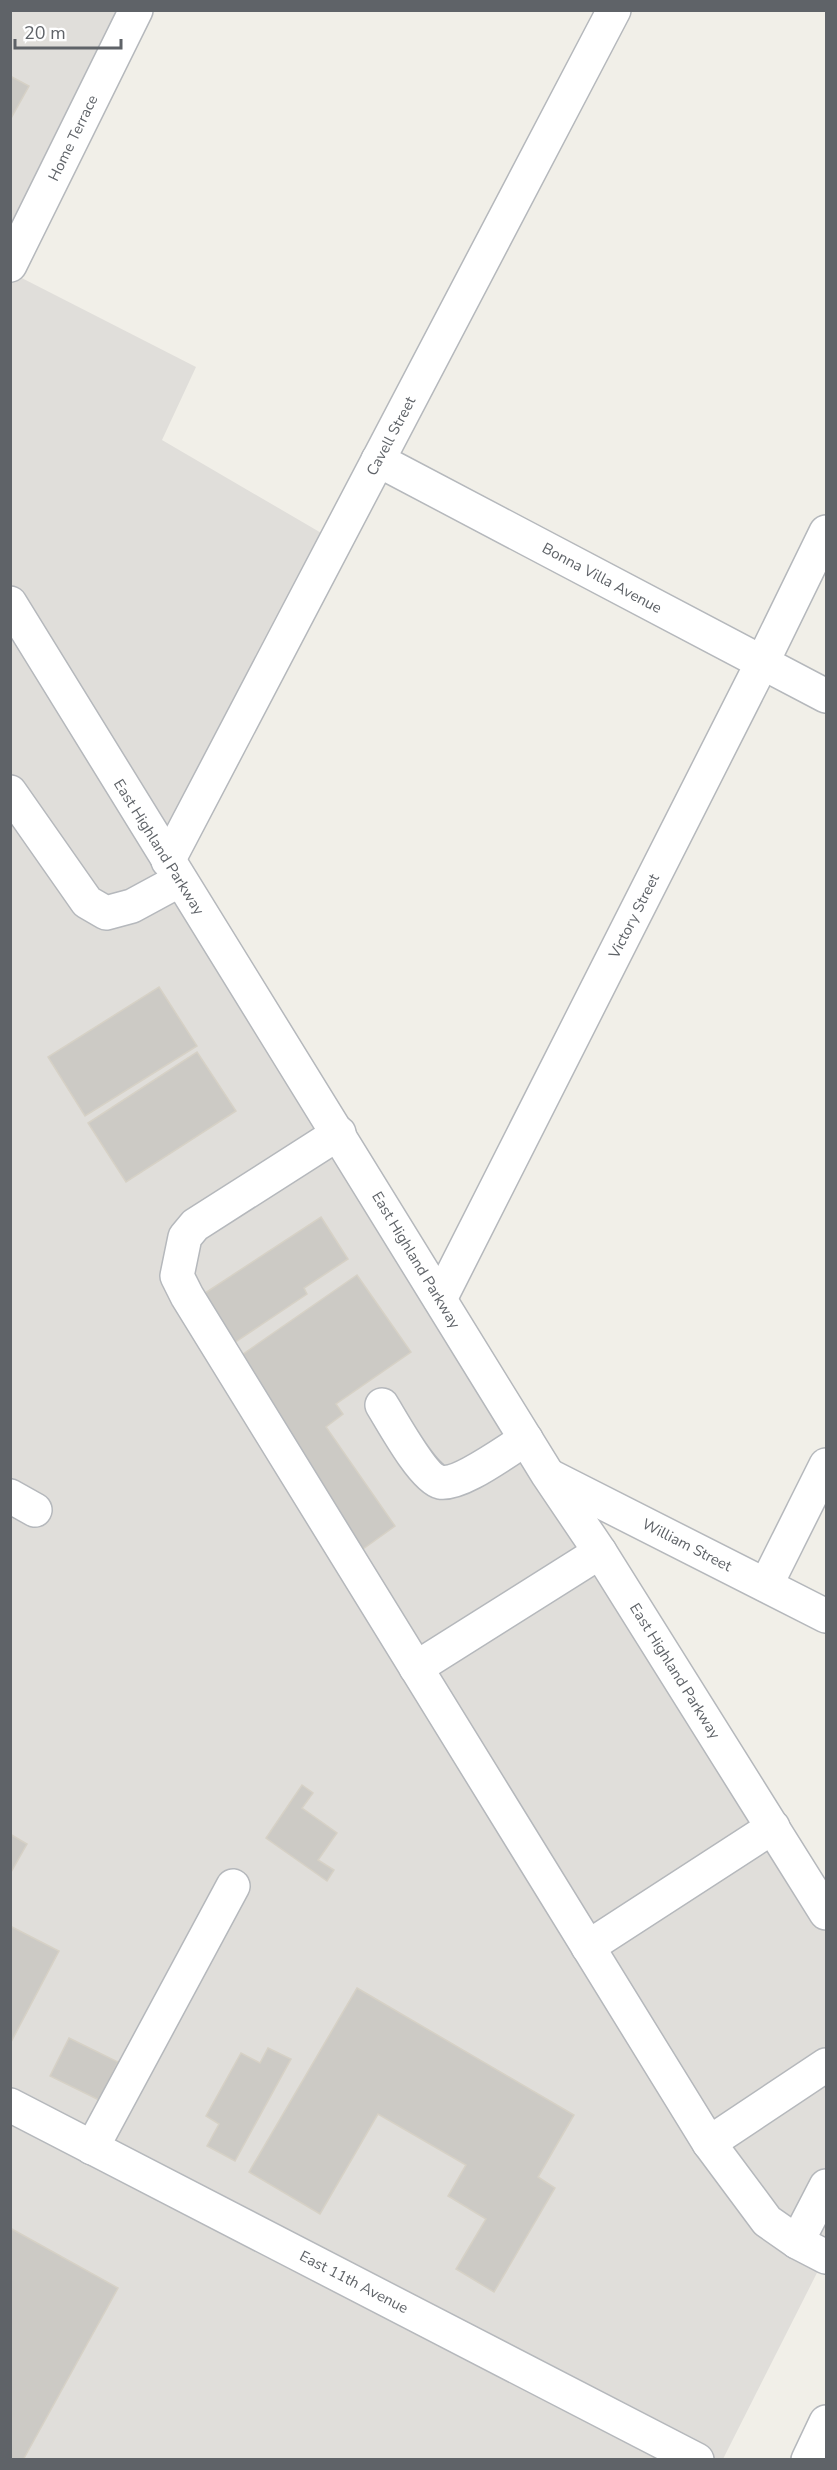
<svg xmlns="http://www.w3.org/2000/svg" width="837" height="2470" font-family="'Nunito Sans',sans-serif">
<rect width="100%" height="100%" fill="#f1efe8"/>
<g fill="#e0deda">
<path d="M 11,11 L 124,11 L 11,236 Z"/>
<path d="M 10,272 L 196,367 L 162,440 L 323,534 L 162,845 L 826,1931 L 826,2255 L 723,2459 L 11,2459 Z"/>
</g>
<g fill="#cccac5" stroke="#d6d1c6" stroke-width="1.5">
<path d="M 10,76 L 29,86 L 10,120 Z"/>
<path d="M 159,987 L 197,1046 L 85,1116 L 48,1057 Z"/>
<path d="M 197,1052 L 236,1111 L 126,1182 L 88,1123 Z"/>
<path d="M 321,1217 L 348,1259 L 304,1288 L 307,1294 L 231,1345 L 199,1297 Z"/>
<path d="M 357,1275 L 411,1352 L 336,1404 L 343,1414 L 326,1427 L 395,1526 L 363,1549 L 233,1361 Z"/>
<path d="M 302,1785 L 313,1793 L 302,1808 L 337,1833 L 318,1860 L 334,1870 L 327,1881 L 266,1838 Z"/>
<path d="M 10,1834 L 27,1844 L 10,1874 Z"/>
<path d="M 10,1926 L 59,1951 L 10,2044 Z"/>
<path d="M 357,1988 L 574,2115 L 538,2177 L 555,2188 L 494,2292 L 456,2269 L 486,2219 L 448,2196 L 466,2165 L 378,2114 L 320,2214 L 249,2172 Z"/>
<path d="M 69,2038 L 118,2062 L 99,2100 L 50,2076 Z"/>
<path d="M 268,2048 L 291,2059 L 235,2161 L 207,2146 L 219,2124 L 206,2116 L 241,2053 L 260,2063 Z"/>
<path d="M 10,2228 L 118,2288 L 23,2460 L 10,2460 Z"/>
</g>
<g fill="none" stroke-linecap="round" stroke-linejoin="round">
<g stroke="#b5b8bc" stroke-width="36">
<g id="minor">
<path d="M 10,265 L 136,10"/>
<path d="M 378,460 L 826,696"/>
<path d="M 10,603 L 548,1475 L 600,1552 L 826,1913"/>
<path d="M 10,792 L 87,902 L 106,913 L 132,906 L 180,880"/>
<path d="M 168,861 L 614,10"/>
<path d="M 339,1133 L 195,1225 L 185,1237 L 177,1276 L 187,1296 L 709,2143 L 767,2221 L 797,2242 L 826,2186"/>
<path d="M 440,1299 L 762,663 L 826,532"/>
<path d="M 382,1405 C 392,1421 423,1478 440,1482 C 460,1486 507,1450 526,1439"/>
<path d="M 550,1476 L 826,1616"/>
<path d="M 10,1496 L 35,1510"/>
<path d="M 766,1585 L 826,1465"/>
<path d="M 416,1668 L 600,1552"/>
<path d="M 588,1947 L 773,1827"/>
<path d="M 10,2105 L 697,2460"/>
<path d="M 709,2143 L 826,2065"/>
<path d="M 92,2148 L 233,1886"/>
<path d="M 797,2242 L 826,2257"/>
<path d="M 808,2460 L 826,2422"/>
</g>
</g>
<use href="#minor" stroke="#fff" stroke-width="33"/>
</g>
<g text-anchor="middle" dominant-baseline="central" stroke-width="4.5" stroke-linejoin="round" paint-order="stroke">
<g font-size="15" fill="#5f6368" stroke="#fff">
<text transform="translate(73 138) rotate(-64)">Home Terrace</text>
<text transform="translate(391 436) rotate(-62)">Cavell Street</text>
<text transform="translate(602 578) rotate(28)">Bonna Villa Avenue</text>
<text transform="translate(159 847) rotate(58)">East Highland Parkway</text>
<text transform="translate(634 916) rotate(-63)">Victory Street</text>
<text transform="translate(416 1260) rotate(59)">East Highland Parkway</text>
<text transform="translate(687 1545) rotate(27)">William Street</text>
<text transform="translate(675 1671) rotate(58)">East Highland Parkway</text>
<text transform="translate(354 2282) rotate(27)">East 11th Avenue</text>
</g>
</g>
<rect width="837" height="2470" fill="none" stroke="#5f6368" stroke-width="24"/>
<path d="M15 39v9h106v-9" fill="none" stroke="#5f6368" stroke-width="3"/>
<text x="24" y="39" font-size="18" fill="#5f6368" stroke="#ffffff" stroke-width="4.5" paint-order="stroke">20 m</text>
</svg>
